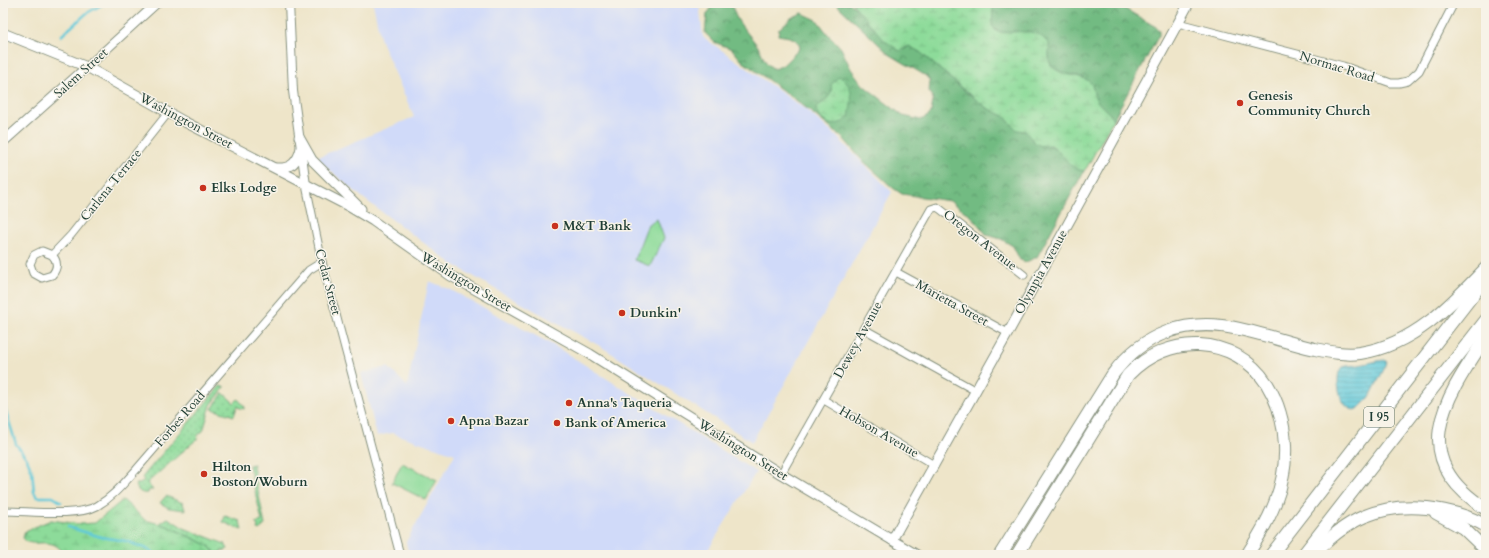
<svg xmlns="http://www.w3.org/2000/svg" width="1489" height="558" font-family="Cardo,serif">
<defs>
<pattern id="grass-dots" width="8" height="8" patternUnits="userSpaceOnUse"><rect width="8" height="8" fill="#8ddb9a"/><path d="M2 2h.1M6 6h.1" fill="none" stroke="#79bd85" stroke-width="1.8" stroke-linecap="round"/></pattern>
<pattern id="forest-crowns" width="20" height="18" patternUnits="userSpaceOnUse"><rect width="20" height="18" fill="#72bb82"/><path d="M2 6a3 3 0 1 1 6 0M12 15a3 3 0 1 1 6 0" fill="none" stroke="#5d996b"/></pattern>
<pattern id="wetland-marsh" width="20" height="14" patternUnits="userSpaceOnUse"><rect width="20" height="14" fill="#8ddb9a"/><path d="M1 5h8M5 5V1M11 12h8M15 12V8" fill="none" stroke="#79bd85"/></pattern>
<pattern id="water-rules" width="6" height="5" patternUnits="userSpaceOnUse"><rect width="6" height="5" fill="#5fc9da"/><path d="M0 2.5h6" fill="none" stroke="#4ea4b2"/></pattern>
</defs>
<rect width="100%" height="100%" fill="#f7f3e8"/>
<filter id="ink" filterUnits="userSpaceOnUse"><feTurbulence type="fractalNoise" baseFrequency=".025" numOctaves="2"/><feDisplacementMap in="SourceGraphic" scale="8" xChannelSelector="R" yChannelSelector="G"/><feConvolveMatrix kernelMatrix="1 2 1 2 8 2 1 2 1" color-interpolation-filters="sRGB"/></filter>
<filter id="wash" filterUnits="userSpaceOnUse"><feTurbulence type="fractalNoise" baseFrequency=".012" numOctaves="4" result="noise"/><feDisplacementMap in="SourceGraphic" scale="16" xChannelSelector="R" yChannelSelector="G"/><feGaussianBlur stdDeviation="0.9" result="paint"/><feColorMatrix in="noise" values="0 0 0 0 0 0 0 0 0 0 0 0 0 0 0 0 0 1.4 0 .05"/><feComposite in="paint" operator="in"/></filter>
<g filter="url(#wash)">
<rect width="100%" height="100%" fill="#eee5c9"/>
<g fill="#d0daf9">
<path d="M 373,3 L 699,3 L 703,37 L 806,110 L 835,135 L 892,192 L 752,442 L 600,346 L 495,289 L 451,263 L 363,198 L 326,167 L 318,157 L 414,117 L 381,41 Z"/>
<path d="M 429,281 L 451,290 L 553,345 L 756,472 L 705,555 L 409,555 L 406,542 L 455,454 L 392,433 L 377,436 L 361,373 L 388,367 L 407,386 Z"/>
</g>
<g fill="url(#grass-dots)" stroke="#568c67">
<path d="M 220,386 L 225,387 L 211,405 L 203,431 L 197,436 L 198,438 L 147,483 L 153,490 L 149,490 L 148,493 C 141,494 137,491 136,484 L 140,484 L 144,480 L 142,478 L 144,475 Z"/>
<path d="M 223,393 L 234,403 L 238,399 L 245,407 L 244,409 L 237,407 L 234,416 L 212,409 Z"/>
<path d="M 254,464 L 253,467 L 265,525 L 259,530 L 257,529 L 258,526 L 255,523 L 262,521 L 249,465 Z"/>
<path d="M 166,496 L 183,503 L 185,510 L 169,508 L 160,503 Z"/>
<path d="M 225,516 L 240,521 L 242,530 L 223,522 Z"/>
<path d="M 168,518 L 184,528 L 225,544 L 228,549 L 216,554 L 210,547 L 205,544 L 167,526 L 157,525 Z"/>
</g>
<g fill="url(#forest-crowns)" stroke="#487c5b" fill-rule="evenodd">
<path d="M 715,3 L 732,3 C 734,22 749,33 759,48 C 764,57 764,64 775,69 L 783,65 L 800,48 C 798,36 787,37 778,35 L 779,29 L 791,18 L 802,13 L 817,20 L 827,33 L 841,48 L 851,69 L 863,85 L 903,116 L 921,120 L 928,116 L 931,113 L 933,101 L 932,95 L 929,92 L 930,81 L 926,76 L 889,54 L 835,3 L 850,3 L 871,23 L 875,29 L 904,50 L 909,46 L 920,52 L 964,90 L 987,108 L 1004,116 L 1017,130 L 1025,131 L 1041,146 C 1062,141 1064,168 1084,171 L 1037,257 L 1026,262 L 1020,260 L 1013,246 L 1001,239 L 987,235 L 971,216 L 950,201 L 902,194 L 893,188 L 860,158 L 844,139 L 800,103 L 742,61 L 732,49 L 714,42 L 705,33 L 707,14 ZM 832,89 L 850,101 L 849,117 L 816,108 L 830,96 Z"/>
<path d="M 991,3 L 1115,3 L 1156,27 L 1159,30 L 1159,35 L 1113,120 C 1110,111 1100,107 1096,99 C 1092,92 1095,85 1087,80 C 1077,73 1059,76 1051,65 C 1047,59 1050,50 1049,44 C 1033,25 1007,40 993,28 C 989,19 995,11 991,3 Z"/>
</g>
<g fill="url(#wetland-marsh)" stroke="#568c67">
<path d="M 852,3 L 991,3 L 993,10 L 992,25 L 996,31 C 1016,36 1032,23 1049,44 C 1050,50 1047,59 1051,65 C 1059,76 1077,74 1087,80 C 1095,84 1092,93 1096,99 C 1100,107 1110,111 1113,120 L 1087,167 L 1084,171 C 1068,169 1063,153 1051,145 L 1041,146 L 1034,142 L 1025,131 L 1017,130 L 1004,116 L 987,108 L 964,90 L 920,52 L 909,46 L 900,51 L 885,41 Z"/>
<path d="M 839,76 C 855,87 852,99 849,117 L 843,122 L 832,125 L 822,120 L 816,111 L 816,108 C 824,101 834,96 831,85 Z"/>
<path d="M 123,500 L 145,520 L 167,526 L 205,544 L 210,547 L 216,555 L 118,555 C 102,551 79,558 68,555 C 60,552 60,544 47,543 C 38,542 29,546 23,538 L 25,531 L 51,520 L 80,524 L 95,523 Z"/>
</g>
<g fill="#8ddb9a" stroke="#568c67">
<path d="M 657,219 L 664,238 L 650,266 L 634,260 L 648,224 Z"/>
<path d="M 402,463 L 437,480 L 426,500 L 392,483 Z"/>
</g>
<path fill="url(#water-rules)" stroke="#3f8387" d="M 1384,360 L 1387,361 L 1386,365 L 1370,397 L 1358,409 C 1340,416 1332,372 1343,367 C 1348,365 1354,366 1359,365 C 1367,364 1375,361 1384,360 Z"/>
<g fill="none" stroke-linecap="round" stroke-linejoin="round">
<g stroke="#5fc9da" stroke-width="2.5">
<path d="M 61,36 L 87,13 L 105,3"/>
<path d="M 3,402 L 16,444 L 27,459 L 32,471 L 34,492 L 37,497 L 53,497 L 61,502"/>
<path d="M 68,527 L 101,537 L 126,541 L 147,549 L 156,555"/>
</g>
</g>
</g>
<g filter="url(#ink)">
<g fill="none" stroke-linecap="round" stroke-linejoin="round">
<g stroke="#86917e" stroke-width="9">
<g id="minor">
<path d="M 1178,23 L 1343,66 L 1391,83 L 1399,83 L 1408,81 L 1419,71 L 1454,3"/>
<path d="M 306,185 L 322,262 L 400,555"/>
<path d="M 52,255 L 42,251 L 34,255 L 30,264 L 33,273 L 42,278 L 52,275 C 58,268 58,261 52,255 L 71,235 L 168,113"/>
<path d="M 896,272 L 1008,333"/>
<path d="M 864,329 L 976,391"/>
<path d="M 824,400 L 934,465"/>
<path d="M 781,474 L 931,209 L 937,207 L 940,209 L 1024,275"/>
<path d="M 5,511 C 30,511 77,517 97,506 C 113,497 124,483 136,470 L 309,270 L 322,262"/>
</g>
</g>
<g stroke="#86917e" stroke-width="10">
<g id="tertiary">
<path d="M 289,3 L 293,91 L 306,185"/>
<path d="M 87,67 L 157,3"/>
</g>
</g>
<g stroke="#86917e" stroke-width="11">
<g id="secondary">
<path d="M 3,33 L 87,67 L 185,122 L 348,206 L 373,221 L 451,276 L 590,354 L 781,474 L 917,555"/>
<path d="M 299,137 L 312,160 L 361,209"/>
<path d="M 3,142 L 87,67"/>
<path d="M 276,168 C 291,169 298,162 301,148"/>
<path d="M 892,540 L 1008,333 L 1189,3"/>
</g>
</g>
<g stroke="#86917e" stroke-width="14">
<g id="motorway">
<path d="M 1486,337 C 1446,398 1404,457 1486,509"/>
<path d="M 1436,513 L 1463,528 L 1486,550"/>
<path d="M 1000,555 L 1113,374 C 1127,355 1145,340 1167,332 C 1217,313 1266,338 1315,349 C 1330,352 1345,355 1360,353 C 1413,345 1451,305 1486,268"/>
<path d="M 1017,555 L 1128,375 C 1167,333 1234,334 1267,384 C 1278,402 1284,424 1285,445 C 1287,487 1269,521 1247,555"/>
<path d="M 1271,555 L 1486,278"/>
<path d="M 1303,555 L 1486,320"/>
<path d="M 1313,555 C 1345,520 1379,503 1427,508 C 1449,511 1467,515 1486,526"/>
</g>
</g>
<use href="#minor" stroke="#fff" stroke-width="7"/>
<use href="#tertiary" stroke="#fff" stroke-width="8"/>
<use href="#secondary" stroke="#fff" stroke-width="9"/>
<use href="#motorway" stroke="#fff" stroke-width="12"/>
</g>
</g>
<g fill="#c8321e" stroke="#f7f3e8" stroke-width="1.5">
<circle cx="1240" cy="103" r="4"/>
<circle cx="203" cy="188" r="4"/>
<circle cx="555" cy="226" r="4"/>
<circle cx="622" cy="313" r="4"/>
<circle cx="569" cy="403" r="4"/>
<circle cx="451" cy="421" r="4"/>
<circle cx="557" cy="423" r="4"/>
<circle cx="204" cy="474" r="4"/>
</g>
<g text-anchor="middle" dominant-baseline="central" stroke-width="3" stroke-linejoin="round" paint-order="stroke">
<rect fill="#f7f3e8" stroke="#60746a" stroke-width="1" x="1364" y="407" width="30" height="20" rx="3"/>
<g font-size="12" font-weight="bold" fill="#1f3d34">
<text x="1379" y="417">I 95</text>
</g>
<g font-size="13" fill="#1f3d34" stroke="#f7f3e8">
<text transform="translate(1337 67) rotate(17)">Normac Road</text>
<text transform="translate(81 73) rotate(-42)">Salem Street</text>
<text transform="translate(186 121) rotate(28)">Washington Street</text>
<text transform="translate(111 185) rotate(-51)">Carlena Terrace</text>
<text transform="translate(980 240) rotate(38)">Oregon Avenue</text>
<text transform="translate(1041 272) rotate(-61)">Olympia Avenue</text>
<text transform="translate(328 282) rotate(75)">Cedar Street</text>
<text transform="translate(466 282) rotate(31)">Washington Street</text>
<text transform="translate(952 303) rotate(29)">Marietta Street</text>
<text transform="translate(858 340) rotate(-61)">Dewey Avenue</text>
<text transform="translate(180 419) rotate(-49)">Forbes Road</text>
<text transform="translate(879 432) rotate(30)">Hobson Avenue</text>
<text transform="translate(743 450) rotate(32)">Washington Street</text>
</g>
<g font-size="13" font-weight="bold" fill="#1f3d34" stroke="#f7f3e8" text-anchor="start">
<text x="1248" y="96">Genesis<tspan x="1248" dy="15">Community Church</tspan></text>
<text x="211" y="188">Elks Lodge</text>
<text x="563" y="226">M&amp;T Bank</text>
<text x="630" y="313">Dunkin'</text>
<text x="577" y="403">Anna's Taqueria</text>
<text x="459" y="421">Apna Bazar</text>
<text x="565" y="423">Bank of America</text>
<text x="212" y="467">Hilton<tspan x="212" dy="15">Boston/Woburn</tspan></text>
</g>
</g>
<rect width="1489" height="558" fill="none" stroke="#f7f3e8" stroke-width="16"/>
</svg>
